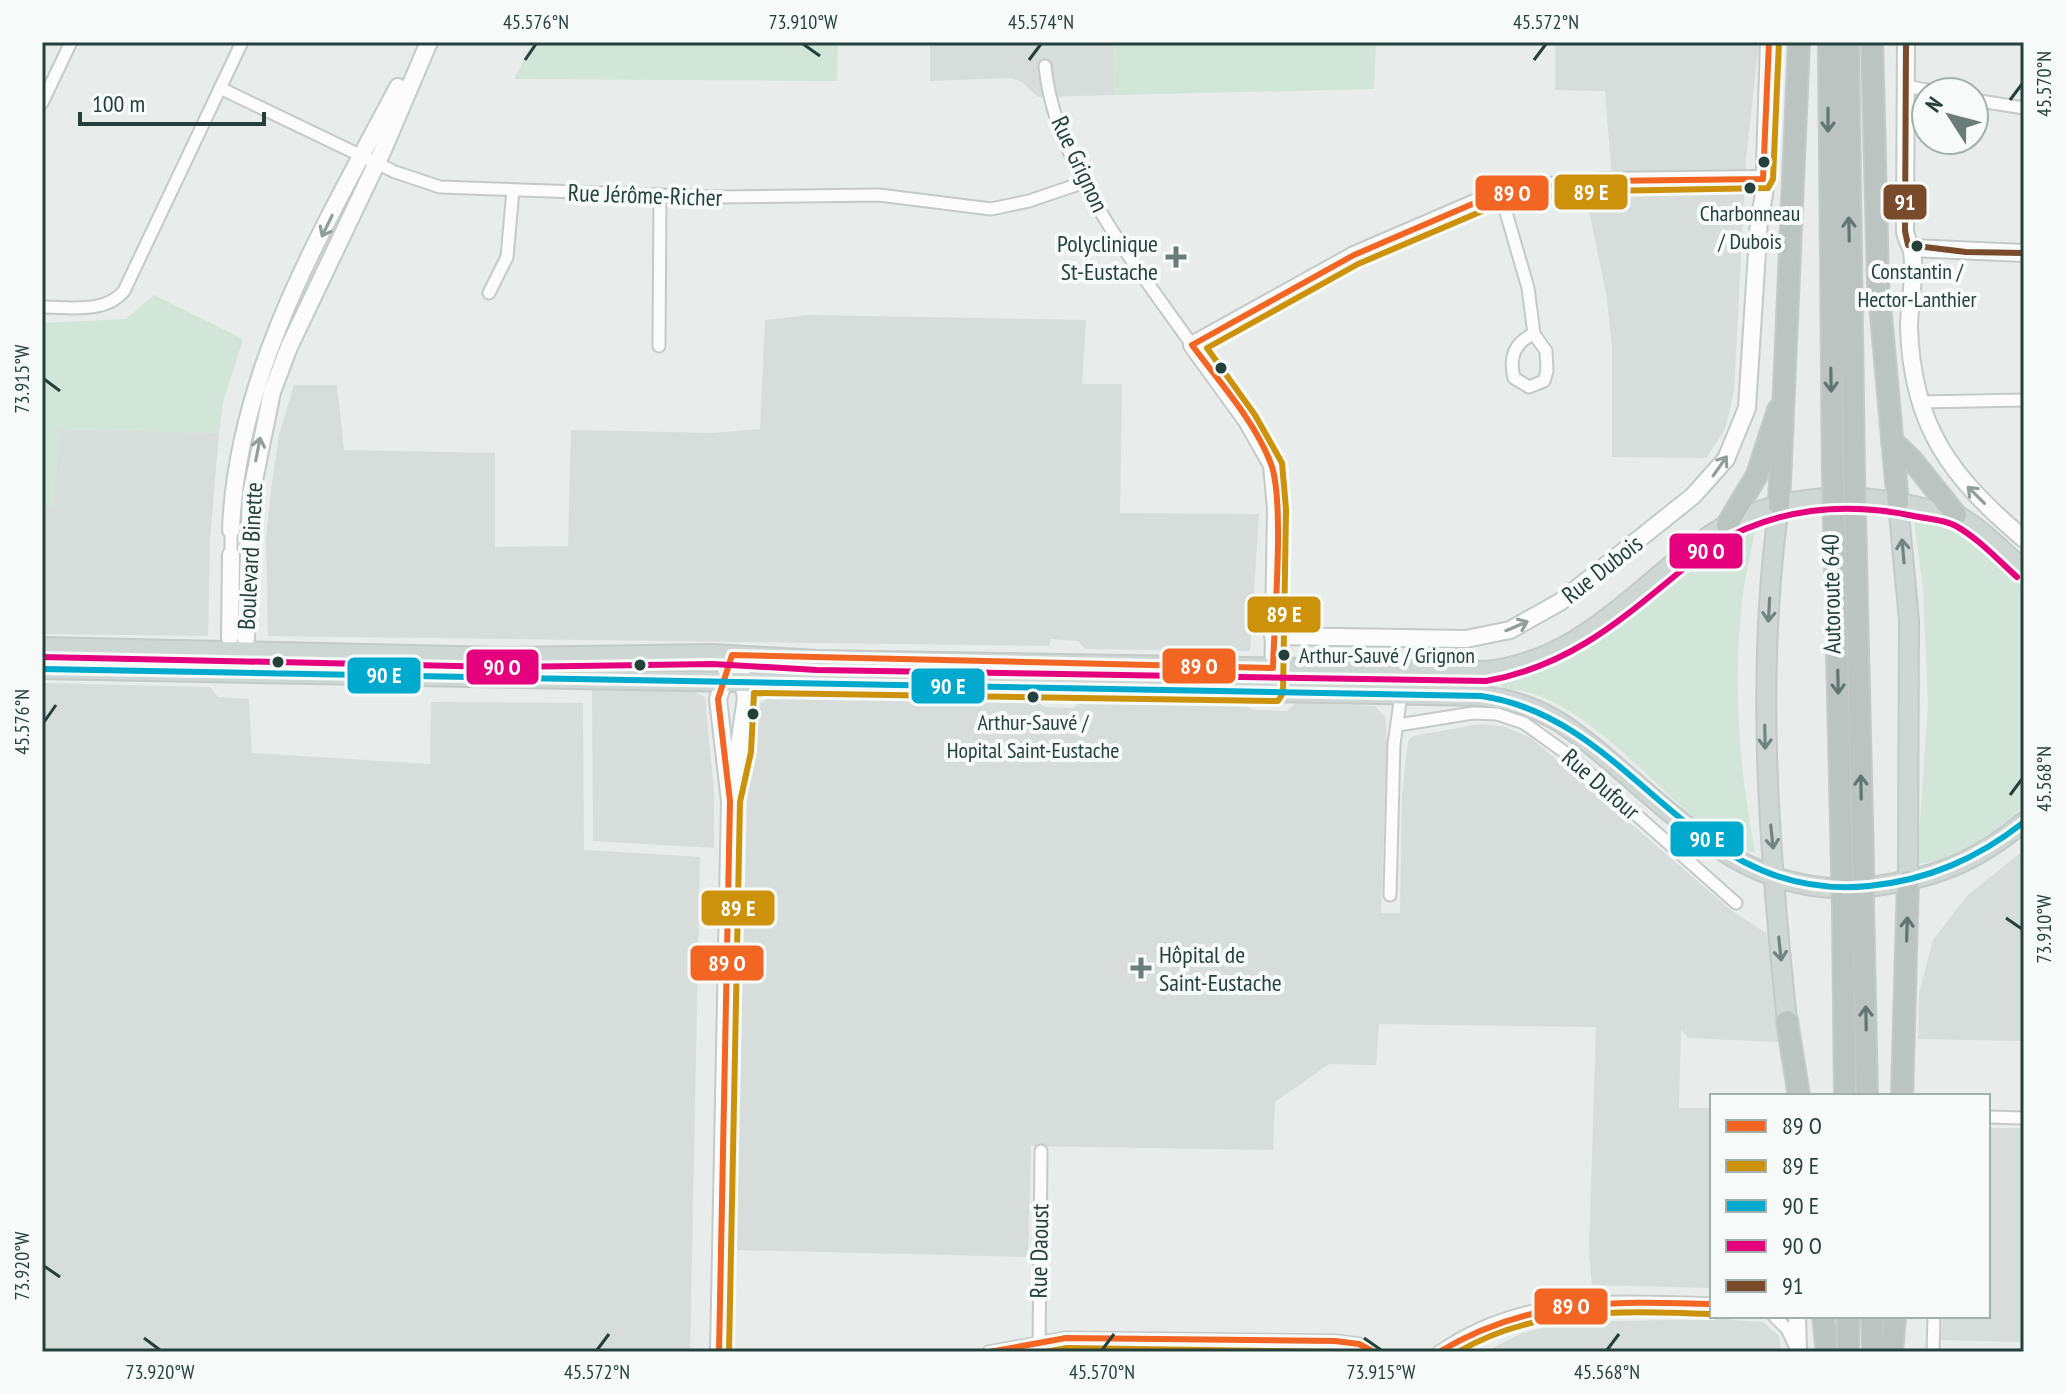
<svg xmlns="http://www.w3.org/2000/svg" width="2066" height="1394" font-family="'PT Sans Narrow',sans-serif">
<rect width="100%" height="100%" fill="#e8ecea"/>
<g fill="#d6ddda">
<path d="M 930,42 L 1113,42 L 1115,95 L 1038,97 L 1022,82 L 1011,78 L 930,81 Z"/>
<path d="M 1555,42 L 1759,42 L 1746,159 L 1734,392 L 1725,429 L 1706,458 L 1612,457 L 1612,345 L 1606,293 L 1587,201 L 1613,193 L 1605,91 L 1555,90 Z"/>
<path d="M 809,315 L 1086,320 L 1082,384 L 1122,384 L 1120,513 L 1259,514 L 1250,651 L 1085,649 L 1078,641 L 1051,639 L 1049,646 L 268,636 L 266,539 L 271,489 L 279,435 L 294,385 L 337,385 L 344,450 L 495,453 L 495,547 L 568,546 L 571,430 L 713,433 L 760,429 L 765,320 Z"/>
<path d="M 60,429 L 219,433 L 210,538 L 208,636 L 42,634 L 42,505 L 53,505 Z"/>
<path d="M 42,683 L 210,687 L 218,697 L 249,699 L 252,753 L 430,764 L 431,702 L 583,703 L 584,850 L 700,857 L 690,1352 L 42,1352 Z"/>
<path d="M 592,690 L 694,692 L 705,697 L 714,792 L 714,848 L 593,841 Z"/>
<path d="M 803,694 L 1032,698 L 1045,707 L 1073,708 L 1084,699 L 1236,702 L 1254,710 L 1287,711 L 1296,703 L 1375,706 L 1385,717 L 1387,743 L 1381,913 L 1400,913 L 1402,795 L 1408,741 L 1413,736 L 1480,724 L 1502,726 L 1530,737 L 1731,910 L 1769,935 L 1779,1042 L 1688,1038 L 1681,1029 L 1679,1108 L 1712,1108 L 1712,1288 L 1592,1285 L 1589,1252 L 1596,1027 L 1379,1024 L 1376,1065 L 1329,1064 L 1275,1102 L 1273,1150 L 1031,1146 L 1028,1257 L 736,1250 L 748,772 L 759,704 L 767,699 Z"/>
<path d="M 2024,850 L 2024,1041 L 1918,1039 L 1919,993 L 1933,940 L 1968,895 Z"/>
<path d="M 1988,1128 L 2024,1128 L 2024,1342 L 1941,1340 L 1943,1316 L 1988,1316 Z"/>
<path d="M 1722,1319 L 1763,1322 L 1779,1336 L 1781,1352 L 1485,1352 L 1522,1333 L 1571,1322 Z"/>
</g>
<g fill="#d1e5d8">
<path d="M 533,42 L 838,42 L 837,81 L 514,79 Z"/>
<path d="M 1113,42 L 1376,42 L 1374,89 L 1115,95 Z"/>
<path d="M 154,295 L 243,339 L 223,402 L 219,433 L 60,429 L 53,506 L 42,505 L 42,323 L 126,319 Z"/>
<path d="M 1913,514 L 1961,535 L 2024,588 L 2024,807 C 1995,831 1956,862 1917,864 L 1928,705 L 1923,588 Z"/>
<path d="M 1757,522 C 1751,552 1743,583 1741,613 C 1733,693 1740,773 1755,852 L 1749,852 C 1732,842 1712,832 1697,820 C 1646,778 1570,686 1501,689 L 1501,681 C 1532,675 1561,665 1588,648 C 1648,611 1690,549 1757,522 Z"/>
</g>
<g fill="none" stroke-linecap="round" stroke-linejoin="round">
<g stroke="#c5c9c7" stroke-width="15">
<g id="street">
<path d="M 1045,66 C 1054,164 1137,267 1192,345"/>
<path d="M 1906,86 L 1937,92"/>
<path d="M 220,88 L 395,172 L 440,187 L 714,197 L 879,195 L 991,209 L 1029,201 L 1085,182"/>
<path d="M 1974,100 L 2024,108"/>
<path d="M 42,103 L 71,42"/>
<path d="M 1501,195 L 1528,288 L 1534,334 L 1546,351 L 1547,371 L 1544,381 L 1529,387 L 1514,378 C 1509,358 1514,342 1534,334"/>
<path d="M 489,293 L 507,257 L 513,190"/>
<path d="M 42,307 C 69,307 105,314 124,291 L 242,42"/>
<path d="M 659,346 L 660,196"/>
<path d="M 1920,402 L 2024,400"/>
<path d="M 231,530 L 231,555"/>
<path d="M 1398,725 L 1473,713 L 1497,714 L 1524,723 L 1570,756 L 1736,903"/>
<path d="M 1390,895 L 1394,744 L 1401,695"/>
<path d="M 1988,1117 L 2024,1118"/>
<path d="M 1774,1316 L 1787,1329 L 1796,1348"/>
<path d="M 989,1352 L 1066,1338 L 1335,1341 L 1359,1344 L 1374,1352"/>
<path d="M 1039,1352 L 1041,1151"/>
<path d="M 1439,1352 C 1523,1293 1615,1301 1712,1304"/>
<path d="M 1933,1352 L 1934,1316"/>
</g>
</g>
<g stroke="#c3cac8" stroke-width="20">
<g id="secondary">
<path d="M 1906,42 L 1905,231 C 1906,238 1908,241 1911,248 C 1917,266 1909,306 1909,327 C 1912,427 1951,477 2024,539"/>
<path d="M 1911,248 L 2024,253"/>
<path d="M 231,530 C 237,369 325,226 398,87"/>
<path d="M 1273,636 L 1466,639 L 1510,630 L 1560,602 L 1693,496 L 1726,459 L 1747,408 L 1759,220 L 1764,195 L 1769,42"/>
<path d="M 230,638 L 231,555"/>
<path d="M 246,639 L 251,495 L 272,392 L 289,347 L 382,152 L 429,42"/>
<path d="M 1273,693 L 1276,509 L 1272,465 L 1247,421 L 1192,345 L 1354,255 L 1484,199 L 1539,187 L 1603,181 L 1763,179"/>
<path d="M 732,792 L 746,698 L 738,656"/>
<path d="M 1797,1316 L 1798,1352"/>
<path d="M 719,1352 L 730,801 L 718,699 L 732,655"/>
</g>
</g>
<g stroke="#c3cac9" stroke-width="22">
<g id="primary">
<path d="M 1898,503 L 1909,620 L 1908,881"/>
<path d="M 1779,505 C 1755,677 1769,849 1787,1021"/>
<path d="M 42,647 L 501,657 L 713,654 L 817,660 L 1485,671 C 1579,662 1634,590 1706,538 C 1768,494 1850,489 1922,508 C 1933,510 1948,511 1958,516 C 1982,529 2003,552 2024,570"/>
<path d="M 42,669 L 1481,696 C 1539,701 1575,730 1617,767 C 1701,840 1769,906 1889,884 C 1945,874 1979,859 2024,822"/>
</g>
</g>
<g stroke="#c3cac9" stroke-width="24">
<g id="highway">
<path d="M 1829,42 L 1833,475"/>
<path d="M 1848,42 L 1854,475"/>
<path d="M 1872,42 L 1878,282 L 1898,503"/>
<path d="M 1892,441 L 1912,460 L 1956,515"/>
<path d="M 1779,505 L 1799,42"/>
<path d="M 1855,519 L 1863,865"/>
<path d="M 1834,520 L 1842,866"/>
<path d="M 1727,525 L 1757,475 L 1778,410"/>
<path d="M 1863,909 L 1867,1096"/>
<path d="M 1843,910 L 1845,1096"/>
<path d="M 1787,1021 L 1799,1096"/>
<path d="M 1902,1096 L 1908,881"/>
<path d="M 1823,1316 L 1827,1352"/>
<path d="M 1848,1316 L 1848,1352"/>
<path d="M 1872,1316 L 1873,1352"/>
<path d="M 1892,1352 L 1895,1316"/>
</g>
</g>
<use href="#street" stroke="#fcfcfc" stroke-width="11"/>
<use href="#secondary" stroke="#fcfcfc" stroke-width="16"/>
<use href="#primary" stroke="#cfd7d5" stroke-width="18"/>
<use href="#highway" stroke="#bcc4c2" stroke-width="20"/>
<g stroke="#c3cac9" stroke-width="24" stroke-linecap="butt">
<g id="highway-bridge">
<path d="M 1833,475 L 1834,520"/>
<path d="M 1854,475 L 1855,519"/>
<path d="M 1863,865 L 1863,909"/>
<path d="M 1842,866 L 1843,910"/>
</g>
</g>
<use href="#highway-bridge" stroke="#bcc4c2" stroke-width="20"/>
<g stroke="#f6fbf9" stroke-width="12">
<g id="bus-1">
<path d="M 719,1352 L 730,801 L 718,699 L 732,655 L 1273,668 C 1274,623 1285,500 1271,464 C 1255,421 1219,382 1192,345 L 1354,255 L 1484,199 L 1539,187 L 1603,181 L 1763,179 L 1769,42"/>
<path d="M 989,1352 L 1066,1338 L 1335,1341 L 1359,1344 L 1374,1352"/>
<path d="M 1439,1352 C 1529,1298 1611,1301 1712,1304"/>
</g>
</g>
<g stroke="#f6fbf9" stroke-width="12">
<g id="bus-2">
<path d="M 729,1352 L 740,802 L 751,752 L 754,693 L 1278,701 L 1283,693 L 1286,509 L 1282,463 L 1255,415 L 1207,348 L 1358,264 L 1487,209 L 1541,197 L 1604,191 L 1768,188 L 1773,179 L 1779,42"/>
<path d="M 1045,1352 L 1067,1348 L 1342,1352"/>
<path d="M 1458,1352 C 1536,1306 1625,1311 1712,1314"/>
</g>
</g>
<g stroke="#f6fbf9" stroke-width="12">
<path id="bus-3" d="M 42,669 L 1481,696 C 1636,718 1689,904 1869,886 C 1928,880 1977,859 2024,822"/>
</g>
<g stroke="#f6fbf9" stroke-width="12">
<path id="bus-4" d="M 42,657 L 501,667 L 713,664 L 817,670 L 1486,681 C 1583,664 1637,604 1712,546 C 1775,508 1842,501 1914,516 C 1927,519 1943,519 1956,526 C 1979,539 1998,560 2017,577"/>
</g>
<g stroke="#f6fbf9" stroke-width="12">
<path id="bus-5" d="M 1906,42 L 1905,231 L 1908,245 L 1966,252 L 2024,253"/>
</g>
<use href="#bus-1" stroke="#f26522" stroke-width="6"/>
<use href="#bus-2" stroke="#cd920c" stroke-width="6"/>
<use href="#bus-3" stroke="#00a9ce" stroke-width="6"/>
<use href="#bus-4" stroke="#e5007d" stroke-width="6"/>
<use href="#bus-5" stroke="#7a4b2a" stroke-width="6"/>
</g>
<defs><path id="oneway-shaft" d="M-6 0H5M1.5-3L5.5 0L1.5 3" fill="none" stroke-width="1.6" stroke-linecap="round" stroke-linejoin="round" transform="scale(2)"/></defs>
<g stroke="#617571">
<use href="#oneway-shaft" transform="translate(1828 120) rotate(90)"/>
<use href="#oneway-shaft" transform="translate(1849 229) rotate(-91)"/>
<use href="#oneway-shaft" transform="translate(1831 380) rotate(89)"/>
<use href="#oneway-shaft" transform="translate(1838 682) rotate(89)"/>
<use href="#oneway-shaft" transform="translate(1861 787) rotate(-91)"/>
<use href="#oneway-shaft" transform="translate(1907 929) rotate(-88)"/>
<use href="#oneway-shaft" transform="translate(1866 1018) rotate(-91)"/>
</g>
<g stroke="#909e9c">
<use href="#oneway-shaft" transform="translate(327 226) rotate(116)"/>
<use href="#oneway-shaft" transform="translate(258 449) rotate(-79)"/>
<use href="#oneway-shaft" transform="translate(1720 466) rotate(-55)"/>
<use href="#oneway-shaft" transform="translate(1976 495) rotate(-135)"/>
<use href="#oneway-shaft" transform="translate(1517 626) rotate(-23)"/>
</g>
<g stroke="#718480">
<use href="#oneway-shaft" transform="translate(1903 551) rotate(-95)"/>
<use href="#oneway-shaft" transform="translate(1769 610) rotate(93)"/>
<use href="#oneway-shaft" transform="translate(1765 737) rotate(89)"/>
<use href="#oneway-shaft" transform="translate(1772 837) rotate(84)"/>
<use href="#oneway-shaft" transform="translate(1780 949) rotate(84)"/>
</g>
<path fill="none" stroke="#24403b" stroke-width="3" d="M 803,44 L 820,56M 525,60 L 536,44M 1029,60 L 1041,44M 1534,60 L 1546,44M 2010,100 L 2022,84M 44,379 L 60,391M 44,722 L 56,705M 2010,795 L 2022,779M 2006,918 L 2022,929M 44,1266 L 60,1277M 144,1338 L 160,1350M 1364,1338 L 1381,1350M 597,1350 L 609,1334M 1102,1350 L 1114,1334M 1607,1350 L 1619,1334"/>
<g fill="#24403b" stroke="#f6fbf9" stroke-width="3">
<circle cx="1764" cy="162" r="7"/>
<circle cx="1750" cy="188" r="7"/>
<circle cx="1917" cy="246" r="7"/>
<circle cx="1221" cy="368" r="7"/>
<circle cx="1284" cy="655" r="7"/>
<circle cx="278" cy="662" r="7"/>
<circle cx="640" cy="665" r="7"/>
<circle cx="1033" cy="697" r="7"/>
<circle cx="753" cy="714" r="7"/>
</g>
<g fill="#697c78" stroke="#f6fbf9" stroke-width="3">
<path d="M1172 245h8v8h8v8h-8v8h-8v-8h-8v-8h8z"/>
<path d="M1137 956h8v8h8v8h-8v8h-8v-8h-8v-8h8z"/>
</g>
<g text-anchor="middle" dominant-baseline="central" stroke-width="8" stroke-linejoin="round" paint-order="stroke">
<g font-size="22" fill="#24403b" stroke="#f6fbf9">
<text x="1750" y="213">Charbonneau<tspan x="1750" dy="28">/ Dubois</tspan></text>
<text x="1917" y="271">Constantin /<tspan x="1917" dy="28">Hector-Lanthier</tspan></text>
<text x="1299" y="655" text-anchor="start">Arthur-Sauvé / Grignon</text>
<text x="1033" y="722">Arthur-Sauvé /<tspan x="1033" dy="28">Hopital Saint-Eustache</tspan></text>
</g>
<g font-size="24" fill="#24403b" stroke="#f6fbf9">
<text transform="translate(1080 164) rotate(65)">Rue Grignon</text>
<text transform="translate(645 195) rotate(2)">Rue Jérôme-Richer</text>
<text transform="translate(250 556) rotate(-87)">Boulevard Binette</text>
<text transform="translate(1602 569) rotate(-38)">Rue Dubois</text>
<text transform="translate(1831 594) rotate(-91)">Autoroute 640</text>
<text transform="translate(1601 784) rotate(41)">Rue Dufour</text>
<text transform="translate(1039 1251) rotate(-89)">Rue Daoust</text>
</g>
<g font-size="24" fill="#24403b" stroke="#f6fbf9" text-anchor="end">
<text x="1158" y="243">Polyclinique<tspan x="1158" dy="28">St-Eustache</tspan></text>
<text x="1159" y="954" text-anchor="start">Hôpital de<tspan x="1159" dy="28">Saint-Eustache</tspan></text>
</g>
</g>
<g stroke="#f6fbf9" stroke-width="3">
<rect x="1553" y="173" width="76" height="38" rx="8" fill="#cd920c"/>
<rect x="1474" y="174" width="76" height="38" rx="8" fill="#f26522"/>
<rect x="1882" y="183" width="46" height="38" rx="8" fill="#7a4b2a"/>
<rect x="1668" y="532" width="76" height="38" rx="8" fill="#e5007d"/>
<rect x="1246" y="595" width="76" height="39" rx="8" fill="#cd920c"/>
<rect x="1161" y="647" width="76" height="38" rx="8" fill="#f26522"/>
<rect x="465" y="648" width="75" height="38" rx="8" fill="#e5007d"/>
<rect x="346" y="656" width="76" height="39" rx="8" fill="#00a9ce"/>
<rect x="910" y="667" width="76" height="38" rx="8" fill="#00a9ce"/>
<rect x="1669" y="820" width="76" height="38" rx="8" fill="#00a9ce"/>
<rect x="700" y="889" width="76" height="38" rx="8" fill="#cd920c"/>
<rect x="689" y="944" width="76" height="38" rx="8" fill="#f26522"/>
<rect x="1533" y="1287" width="76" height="39" rx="8" fill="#f26522"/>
</g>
<g font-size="22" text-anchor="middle" font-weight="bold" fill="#fff">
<text x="1591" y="200">89 E</text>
<text x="1512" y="201">89 O</text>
<text x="1905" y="210">91</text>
<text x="1706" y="559">90 O</text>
<text x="1284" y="622">89 E</text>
<text x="1199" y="674">89 O</text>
<text x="502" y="675">90 O</text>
<text x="384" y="683">90 E</text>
<text x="948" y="694">90 E</text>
<text x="1707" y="847">90 E</text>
<text x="738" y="916">89 E</text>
<text x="727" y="971">89 O</text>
<text x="1571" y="1314">89 O</text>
</g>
<rect width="2066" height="1394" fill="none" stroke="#f6fbf9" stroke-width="88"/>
<rect x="1710" y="1094" width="280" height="224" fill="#f6fbf9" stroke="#a2b0ad" stroke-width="2"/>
<rect x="1726" y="1120" width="40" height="12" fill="#f26522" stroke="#a2b0ad" stroke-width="2"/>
<text x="1782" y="1134" font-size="24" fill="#24403b">89 O</text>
<rect x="1726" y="1160" width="40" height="12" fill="#cd920c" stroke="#a2b0ad" stroke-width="2"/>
<text x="1782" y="1174" font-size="24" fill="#24403b">89 E</text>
<rect x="1726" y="1200" width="40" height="12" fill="#00a9ce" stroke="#a2b0ad" stroke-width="2"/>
<text x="1782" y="1214" font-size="24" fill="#24403b">90 E</text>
<rect x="1726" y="1240" width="40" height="12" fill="#e5007d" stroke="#a2b0ad" stroke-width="2"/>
<text x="1782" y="1254" font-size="24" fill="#24403b">90 O</text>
<rect x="1726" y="1280" width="40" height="12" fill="#7a4b2a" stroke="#a2b0ad" stroke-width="2"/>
<text x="1782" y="1294" font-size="24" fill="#24403b">91</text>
<g transform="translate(1950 116) rotate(306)"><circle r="38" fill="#f6fbf9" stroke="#a2b0ad" stroke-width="2"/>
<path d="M0-6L14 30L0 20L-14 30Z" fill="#697c78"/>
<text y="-12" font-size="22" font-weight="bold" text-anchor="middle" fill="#24403b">N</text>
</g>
<path d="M80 112v12h184v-12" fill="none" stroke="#24403b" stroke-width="4"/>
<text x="92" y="112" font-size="24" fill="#24403b" stroke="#f6fbf9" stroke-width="6" paint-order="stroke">100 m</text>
<rect x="44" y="44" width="1978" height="1306" fill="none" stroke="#24403b" stroke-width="3"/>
<g font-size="20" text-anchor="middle" fill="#24403b">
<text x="536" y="29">45.576°N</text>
<text x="803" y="29">73.910°W</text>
<text x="1041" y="29">45.574°N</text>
<text x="1546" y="29">45.572°N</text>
<text transform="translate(2044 84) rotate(-90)" y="7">45.570°N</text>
<text transform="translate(22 379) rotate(-90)" y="7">73.915°W</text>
<text transform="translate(22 722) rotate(-90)" y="7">45.576°N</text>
<text transform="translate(2044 779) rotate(-90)" y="7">45.568°N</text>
<text transform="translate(2044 929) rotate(-90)" y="7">73.910°W</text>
<text transform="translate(22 1266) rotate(-90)" y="7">73.920°W</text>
<text x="160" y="1379">73.920°W</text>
<text x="597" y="1379">45.572°N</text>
<text x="1102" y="1379">45.570°N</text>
<text x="1381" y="1379">73.915°W</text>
<text x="1607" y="1379">45.568°N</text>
</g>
</svg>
